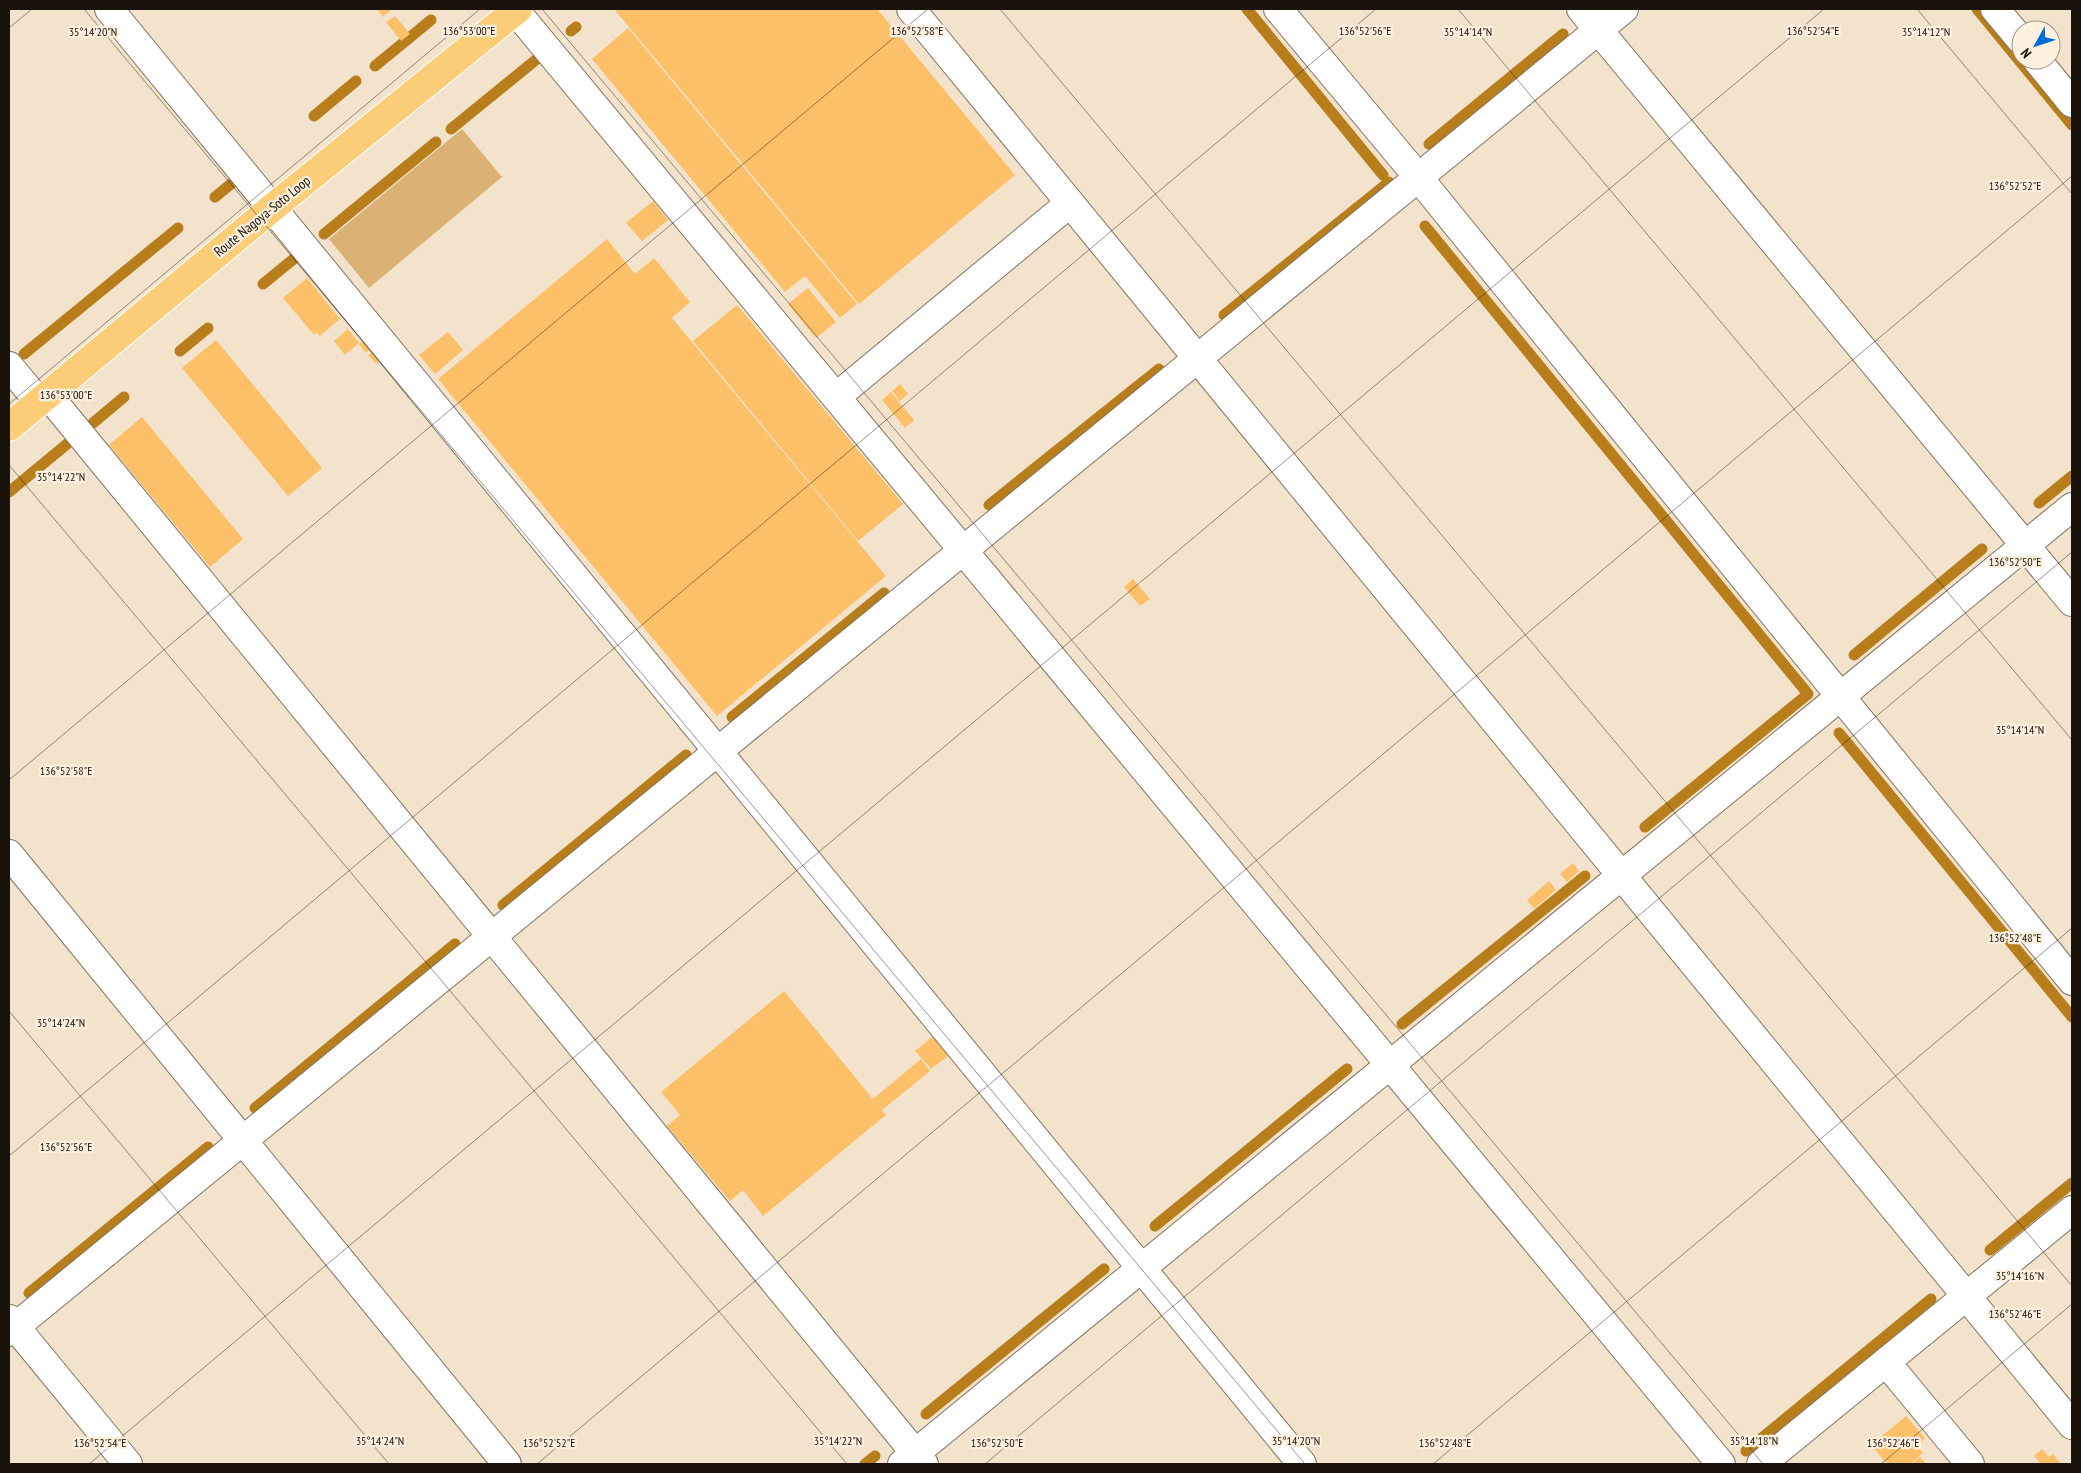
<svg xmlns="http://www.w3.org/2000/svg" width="2081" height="1473" font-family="'PT Sans Narrow',sans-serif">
<rect width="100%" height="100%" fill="#f3e3cc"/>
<path fill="#dcb175" d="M 462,129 L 502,177 L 369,288 L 329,239 Z"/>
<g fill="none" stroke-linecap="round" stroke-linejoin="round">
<g stroke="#b77e1b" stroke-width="11">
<path d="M 1247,9 L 1383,175"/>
<path d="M 1977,9 L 2072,125"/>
<path d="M 571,31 L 576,27"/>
<path d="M 375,66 L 431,20"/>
<path d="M 314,116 L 356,81"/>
<path d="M 451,129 L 543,54"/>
<path d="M 1429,144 L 1563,34"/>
<path d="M 215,197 L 237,179"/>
<path d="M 1425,226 L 1808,694 L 1645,827"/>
<path d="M 324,234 L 436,142"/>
<path d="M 263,284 L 296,257"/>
<path d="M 1224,315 L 1389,182"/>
<path d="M 180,351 L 208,328"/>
<path d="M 24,354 L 178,228"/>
<path d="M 93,423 L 124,397"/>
<path d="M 9,492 L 67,444"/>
<path d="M 2039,503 L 2072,476"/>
<path d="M 989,505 L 1159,369"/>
<path d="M 1854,655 L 1982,549"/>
<path d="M 732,717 L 884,593"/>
<path d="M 1839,733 L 2072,1017"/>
<path d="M 503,905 L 686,755"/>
<path d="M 1402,1024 L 1585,876"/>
<path d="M 255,1108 L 455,944"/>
<path d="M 1155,1226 L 1347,1069"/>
<path d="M 1990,1250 L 2072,1183"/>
<path d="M 29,1293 L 208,1147"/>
<path d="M 926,1414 L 1104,1269"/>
<path d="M 1746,1451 L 1931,1299"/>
<path d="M 865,1464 L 875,1456"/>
</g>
</g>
<g fill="#fcc068">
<path d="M 377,9 L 392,9 L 383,17 Z"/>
<path d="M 614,9 L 877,9 L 1015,175 L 859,304 Z"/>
<path d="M 395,16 L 410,34 L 401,41 L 386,22 Z"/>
<path d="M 628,28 L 857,304 L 840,318 L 805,276 L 785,292 L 592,59 Z"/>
<path d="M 653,201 L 668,220 L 642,241 L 626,223 Z"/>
<path d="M 607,239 L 635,274 L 654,258 L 690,302 L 672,318 L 886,576 L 717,716 L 438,379 Z"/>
<path d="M 307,278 L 340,319 L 320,336 L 316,332 L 314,335 L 283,298 Z"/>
<path d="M 808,288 L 836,322 L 816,338 L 788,304 Z"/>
<path d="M 737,305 L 903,504 L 858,541 L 693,341 Z"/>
<path d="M 348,329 L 359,343 L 345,355 L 334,341 Z"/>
<path d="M 448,332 L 463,350 L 435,374 L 419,355 Z"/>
<path d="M 216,340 L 322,468 L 288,496 L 182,368 Z"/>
<path d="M 363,341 L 370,350 L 366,353 L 359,344 Z"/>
<path d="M 372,352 L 380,361 L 376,364 L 368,355 Z"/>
<path d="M 900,384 L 908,394 L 900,401 L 892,391 Z"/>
<path d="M 891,392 L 914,420 L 905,428 L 882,400 Z"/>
<path d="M 142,417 L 243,539 L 210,567 L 109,445 Z"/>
<path d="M 1133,579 L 1150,599 L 1140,606 L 1124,587 Z"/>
<path d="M 1573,863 L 1579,871 L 1567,882 L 1560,874 Z"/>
<path d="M 1549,881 L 1556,890 L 1534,909 L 1527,900 Z"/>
<path d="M 784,991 L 873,1099 L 921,1059 L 930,1071 L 882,1110 L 886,1115 L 763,1216 L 743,1190 L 730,1201 L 667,1126 L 680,1115 L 661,1092 Z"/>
<path d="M 933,1036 L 949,1055 L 931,1069 L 915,1051 Z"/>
<path d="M 1906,1416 L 1925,1438 L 1917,1445 L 1923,1453 L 1910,1464 L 1887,1464 L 1871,1445 Z"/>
<path d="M 2042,1449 L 2049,1457 L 2053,1454 L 2061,1464 L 2041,1464 L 2034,1456 Z"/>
<path d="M 1920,1457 L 1926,1464 L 1911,1464 Z"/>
</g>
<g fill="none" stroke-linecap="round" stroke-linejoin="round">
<g stroke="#837460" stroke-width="30">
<g id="minor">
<path d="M 109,9 L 1302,1464"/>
<path d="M 514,9 L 1721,1464"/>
<path d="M 911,9 L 2072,1425"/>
<path d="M 1278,9 L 1418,177 L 2072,981"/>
<path d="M 1581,9 L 2072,602"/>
<path d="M 1995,9 L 2021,40"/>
<path d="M 2037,60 L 2072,103"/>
<path d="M 9,366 L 39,402"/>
<path d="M 48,395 L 924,1464"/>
<path d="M 836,397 L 1070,203"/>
<path d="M 9,854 L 507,1464"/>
<path d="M 9,1319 L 128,1464"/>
<path d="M 9,1332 L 1624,9"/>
<path d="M 1886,1362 L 1970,1464"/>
<path d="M 902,1464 L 2072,507"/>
<path d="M 1761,1464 L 2072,1210"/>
</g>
</g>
<g stroke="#fff" stroke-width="30">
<path id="major" d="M 9,427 L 272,208 L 518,9"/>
</g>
<use href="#minor" stroke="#fff" stroke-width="28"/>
<use href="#major" stroke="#fbcd77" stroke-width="28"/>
</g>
<path fill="none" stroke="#19130b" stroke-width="1" stroke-opacity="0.45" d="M 84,9 L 1305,1464M 542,9 L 1763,1464M 1000,9 L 2072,1286M 1458,9 L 2072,740M 1917,9 L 2072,194M 9,28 L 32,9M 9,404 L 480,9M 9,465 L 847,1464M 9,780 L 928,9M 9,1011 L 389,1464M 9,1156 L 1376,9M 89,1464 L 1824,9M 537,1464 L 2072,176M 985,1464 L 2072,552M 1433,1464 L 2072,928M 1881,1464 L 2072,1304"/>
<g text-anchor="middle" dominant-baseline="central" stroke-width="4.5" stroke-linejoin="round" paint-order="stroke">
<g font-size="14" fill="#19130b" stroke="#fef0de">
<text transform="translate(262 216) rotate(-39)">Route Nagoya-Soto Loop</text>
</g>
</g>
<g font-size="12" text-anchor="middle" fill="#19130b" stroke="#fef0de" stroke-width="4.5" stroke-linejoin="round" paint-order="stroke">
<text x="469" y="35">136°53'00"E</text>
<text x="917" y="35">136°52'58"E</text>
<text x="1365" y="35">136°52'56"E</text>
<text x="1813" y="35">136°52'54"E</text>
<text x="93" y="36">35°14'20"N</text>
<text x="1468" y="36">35°14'14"N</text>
<text x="1926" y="36">35°14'12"N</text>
<text x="2015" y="190">136°52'52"E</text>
<text x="66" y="399">136°53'00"E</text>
<text x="61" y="481">35°14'22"N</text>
<text x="2015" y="566">136°52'50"E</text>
<text x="2020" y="734">35°14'14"N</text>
<text x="66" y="775">136°52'58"E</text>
<text x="2015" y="942">136°52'48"E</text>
<text x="61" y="1027">35°14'24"N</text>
<text x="66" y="1151">136°52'56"E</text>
<text x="2020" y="1280">35°14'16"N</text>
<text x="2015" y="1318">136°52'46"E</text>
<text x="380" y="1445">35°14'24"N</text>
<text x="838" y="1445">35°14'22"N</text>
<text x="1296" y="1445">35°14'20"N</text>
<text x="1754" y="1445">35°14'18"N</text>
<text x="100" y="1447">136°52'54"E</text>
<text x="549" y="1447">136°52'52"E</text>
<text x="997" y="1447">136°52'50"E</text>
<text x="1445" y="1447">136°52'48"E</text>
<text x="1893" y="1447">136°52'46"E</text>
</g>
<rect width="2081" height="1473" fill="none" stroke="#19130b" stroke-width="20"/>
<g transform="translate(2036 45) rotate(230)"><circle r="24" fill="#fef0de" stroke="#a2988a"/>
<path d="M0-4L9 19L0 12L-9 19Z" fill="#016ed6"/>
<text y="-8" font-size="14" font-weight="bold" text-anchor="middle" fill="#19130b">N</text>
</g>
</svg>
